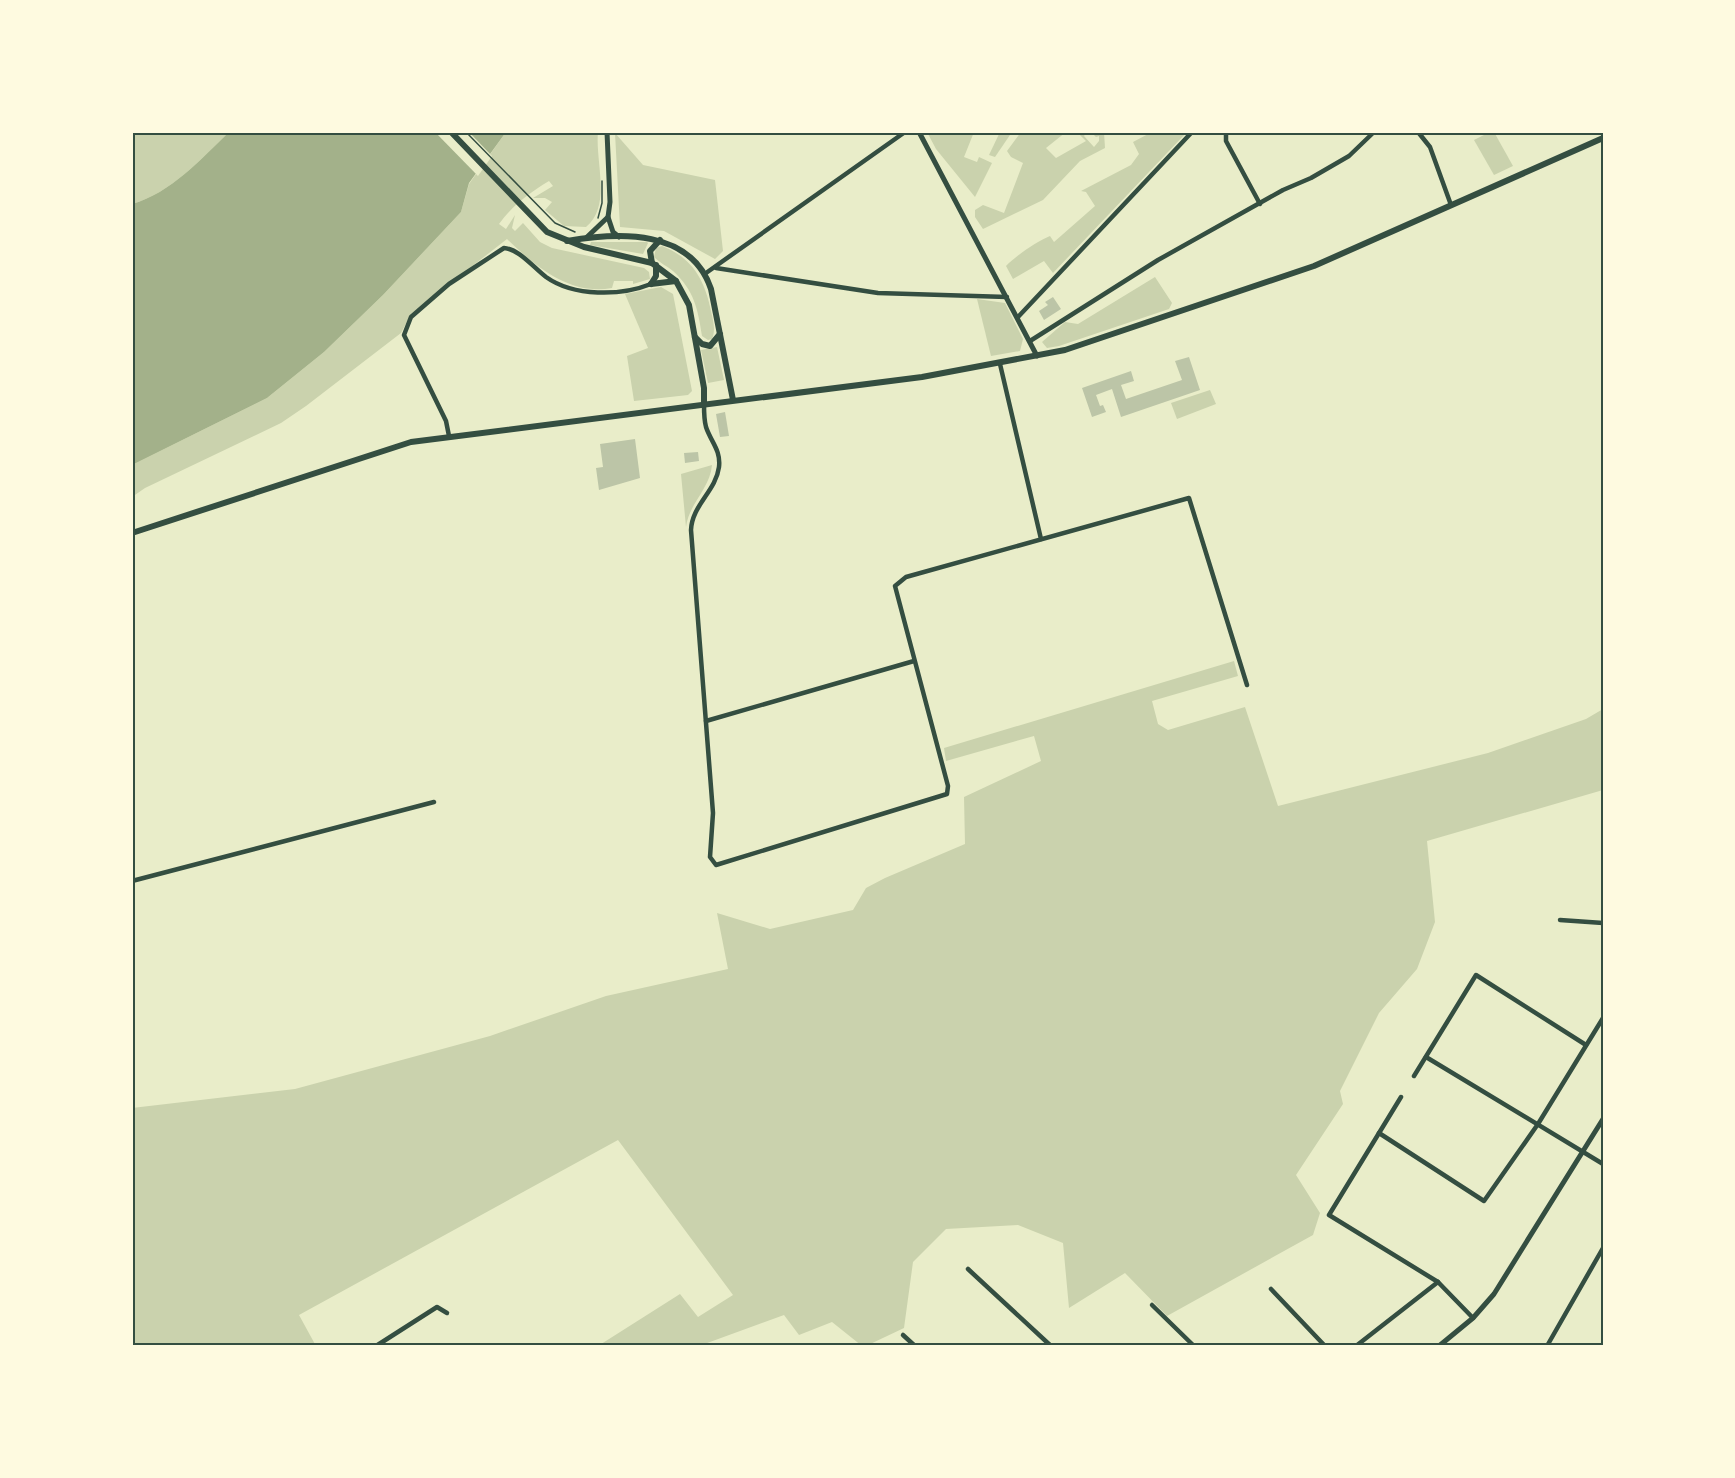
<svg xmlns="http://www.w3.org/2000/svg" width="1735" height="1478" font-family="'Crimson Pro',serif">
<rect width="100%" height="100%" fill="#e9edc9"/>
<g fill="#cad2ad">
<path d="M 132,132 L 229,132 C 201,159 171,193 132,204 Z"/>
<path d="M 506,132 L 598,132 C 595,162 612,206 586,227 L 564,226 L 545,210 L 552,202 L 545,198 L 533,198 L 553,186 L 549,181 C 529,193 513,205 499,224 L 506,229 L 515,215 L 512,228 L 515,231 L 523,223 L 540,242 L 552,248 L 644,268 L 649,272 L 650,279 L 633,284 L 633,281 L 614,281 L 612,288 C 570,296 535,266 507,239 L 411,314 L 401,333 L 306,406 L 281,423 L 145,488 L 132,497 L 132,465 L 267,398 L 324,352 L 383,295 L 461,212 L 469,184 Z"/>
<path d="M 927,132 L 974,132 L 964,157 L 977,162 L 979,157 L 992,163 L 975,197 L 936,149 Z"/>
<path d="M 1000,132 L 1012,132 L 995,157 L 989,155 Z"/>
<path d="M 1021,132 L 1066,132 L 1046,148 L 1056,158 L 1086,141 L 1077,132 L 1087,132 L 1084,136 L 1094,147 L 1099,141 L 1099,136 L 1096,137 L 1091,132 L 1104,132 L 1105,148 L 1080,161 L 1043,200 L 983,229 L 975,217 L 975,210 L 983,205 L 1004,213 L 1023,163 L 1011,157 L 1007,151 Z"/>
<path d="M 1152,132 L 1187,132 L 1053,273 L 1044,261 L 1013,279 L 1006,266 C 1017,255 1036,242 1050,236 L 1054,242 L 1095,206 L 1086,192 L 1081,191 L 1131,165 L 1139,154 L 1133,142 Z"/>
<path d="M 1490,132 L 1494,132 L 1513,166 L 1494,175 L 1474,140 Z"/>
<path d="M 615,133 L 643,165 L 715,180 L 723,251 L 715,259 L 664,231 L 620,227 Z"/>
<path d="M 591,242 L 647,242 L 648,243 L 643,254 L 590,245 Z"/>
<path d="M 662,246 C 693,258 705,281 711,311 C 713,320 716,330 712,339 L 708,340 L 702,336 C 698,309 694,290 673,271 C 667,266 660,263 654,257 L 656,248 Z"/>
<path d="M 1155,277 L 1172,303 L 1169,309 L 1059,346 L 1047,348 L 1042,342 L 1065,322 L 1078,324 Z"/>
<path d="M 661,287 L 673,294 L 692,391 L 688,395 L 634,401 L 627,356 L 648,348 L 625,294 Z"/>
<path d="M 977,299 L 1005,303 L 1023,339 L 1020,351 L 991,356 Z"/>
<path d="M 717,347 L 724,380 L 708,383 L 701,350 Z"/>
<path d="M 1210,390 L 1216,404 L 1177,419 L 1171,403 Z"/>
<path d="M 712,465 C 710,489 689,503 686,527 L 681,474 Z"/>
<path d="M 1234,661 L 1238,676 L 1152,701 L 1158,724 L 1168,730 L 1245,707 L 1278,806 L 1488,753 L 1586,719 L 1603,709 L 1603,790 L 1427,841 L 1435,922 L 1417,969 L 1379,1013 L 1340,1091 L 1343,1104 L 1296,1175 L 1320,1213 L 1313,1235 L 1167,1316 L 1125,1273 L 1069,1308 L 1063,1243 L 1018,1225 L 946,1229 L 913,1262 L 904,1328 L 866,1346 L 862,1346 L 832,1322 L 799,1335 L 784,1315 L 699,1346 L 598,1346 L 680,1294 L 698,1317 L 733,1295 L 618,1140 L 299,1315 L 316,1346 L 132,1346 L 132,1108 L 295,1089 L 490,1036 L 606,996 L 728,969 L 717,913 L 770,929 L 853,910 L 866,888 L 885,878 L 965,844 L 964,797 L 1041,761 L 1034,736 L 946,761 L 944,748 Z"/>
</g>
<path fill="#a3b18a" d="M 229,132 L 506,132 L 469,183 L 461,212 L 383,295 L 324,352 L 267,398 L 132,465 L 132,204 C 171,193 201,159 229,132 Z"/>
<path fill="#e9edc9" d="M 435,132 L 469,132 L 492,156 L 478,176 Z"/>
<g fill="#bcc5a7">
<path d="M 1053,297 L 1061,309 L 1044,320 L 1039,311 L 1048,305 L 1045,302 Z"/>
<path d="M 1189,357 L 1200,390 L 1121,417 L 1112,389 L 1096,395 L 1100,406 L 1103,405 L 1106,412 L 1092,417 L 1082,388 L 1131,371 L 1134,381 L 1121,385 L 1126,399 L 1182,380 L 1175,361 Z"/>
<path d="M 725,412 L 729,436 L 720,437 L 716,414 Z"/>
<path d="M 635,439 L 640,478 L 599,490 L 596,468 L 603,467 L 600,444 Z"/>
<path d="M 698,452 L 699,461 L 685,463 L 684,453 Z"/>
</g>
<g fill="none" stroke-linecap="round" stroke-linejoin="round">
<g stroke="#344e41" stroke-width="1.5">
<path d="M 466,132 L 555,223 L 575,232"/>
<path d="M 598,218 L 602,203 L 602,181"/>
</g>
<g stroke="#344e41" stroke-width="4.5">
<path d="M 1226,132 L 1226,141 L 1260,204"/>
<path d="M 1418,132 L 1430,147 L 1451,205"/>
<path d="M 716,268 L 878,293 L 1007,297"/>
<path d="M 706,273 L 905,132"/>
<path d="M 1018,317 L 1192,132"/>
<path d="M 1030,341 L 1158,260 L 1283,190 L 1311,178 L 1349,156 L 1374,132"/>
<path d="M 1000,364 L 1041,539"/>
<path d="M 704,404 C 704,412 704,420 706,427 C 711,442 721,450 719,467 C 716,491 692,505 691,530 L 713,813 L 710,857 L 716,865 L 947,794 L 948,786 L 895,586 L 906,577 L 1189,498 L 1247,685"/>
<path d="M 449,436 L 446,421 L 404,335 L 411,317 L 449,284 L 504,248 C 519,249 534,268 546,277 C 574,297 621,296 651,284"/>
<path d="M 706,721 L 914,661"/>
<path d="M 132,881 L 434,802"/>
<path d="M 1560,920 L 1603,923"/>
<path d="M 1426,1057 L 1603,1164"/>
<path d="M 1414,1076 L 1476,975 L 1586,1045"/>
<path d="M 1401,1097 L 1329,1215 L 1438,1282 L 1473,1318"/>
<path d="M 1379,1133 L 1484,1201 L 1538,1124 L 1603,1018"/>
<path d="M 968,1269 L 1051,1346"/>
<path d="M 1271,1289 L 1325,1346"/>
<path d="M 1152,1305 L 1194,1346"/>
<path d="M 903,1335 L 915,1346"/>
<path d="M 376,1346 L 437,1307 L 447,1313"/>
<path d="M 1356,1346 L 1438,1282"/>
<path d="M 1547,1346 L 1603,1248"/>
</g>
<g stroke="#344e41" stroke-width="5">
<path d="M 607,132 L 610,202 L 608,217 L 613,232 L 619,237"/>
<path d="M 919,132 L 1037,356"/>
<path d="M 586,238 L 608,217"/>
<path d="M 1439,1346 L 1473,1318 L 1494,1294 L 1603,1119"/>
</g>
<g stroke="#344e41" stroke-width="6">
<path d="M 451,132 L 547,232 L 584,247 L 652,263 L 676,281 L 689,305 L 704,388 L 704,404"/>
<path d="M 567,241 C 620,232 691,229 711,289 L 733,400"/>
<path d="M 652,263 L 650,251 L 660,240"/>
<path d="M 651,284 L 676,281"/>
<path d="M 651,284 L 656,276 L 656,265"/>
<path d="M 695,337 L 702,344 L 710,346 L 720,334"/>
<path d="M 132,533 L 411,442 L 922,377 L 1065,350 L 1314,266 L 1603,138"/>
</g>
</g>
<rect width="1735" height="1478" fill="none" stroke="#fefae0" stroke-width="267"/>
<rect x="134" y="134" width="1468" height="1210" fill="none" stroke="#344e41" stroke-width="2"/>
</svg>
